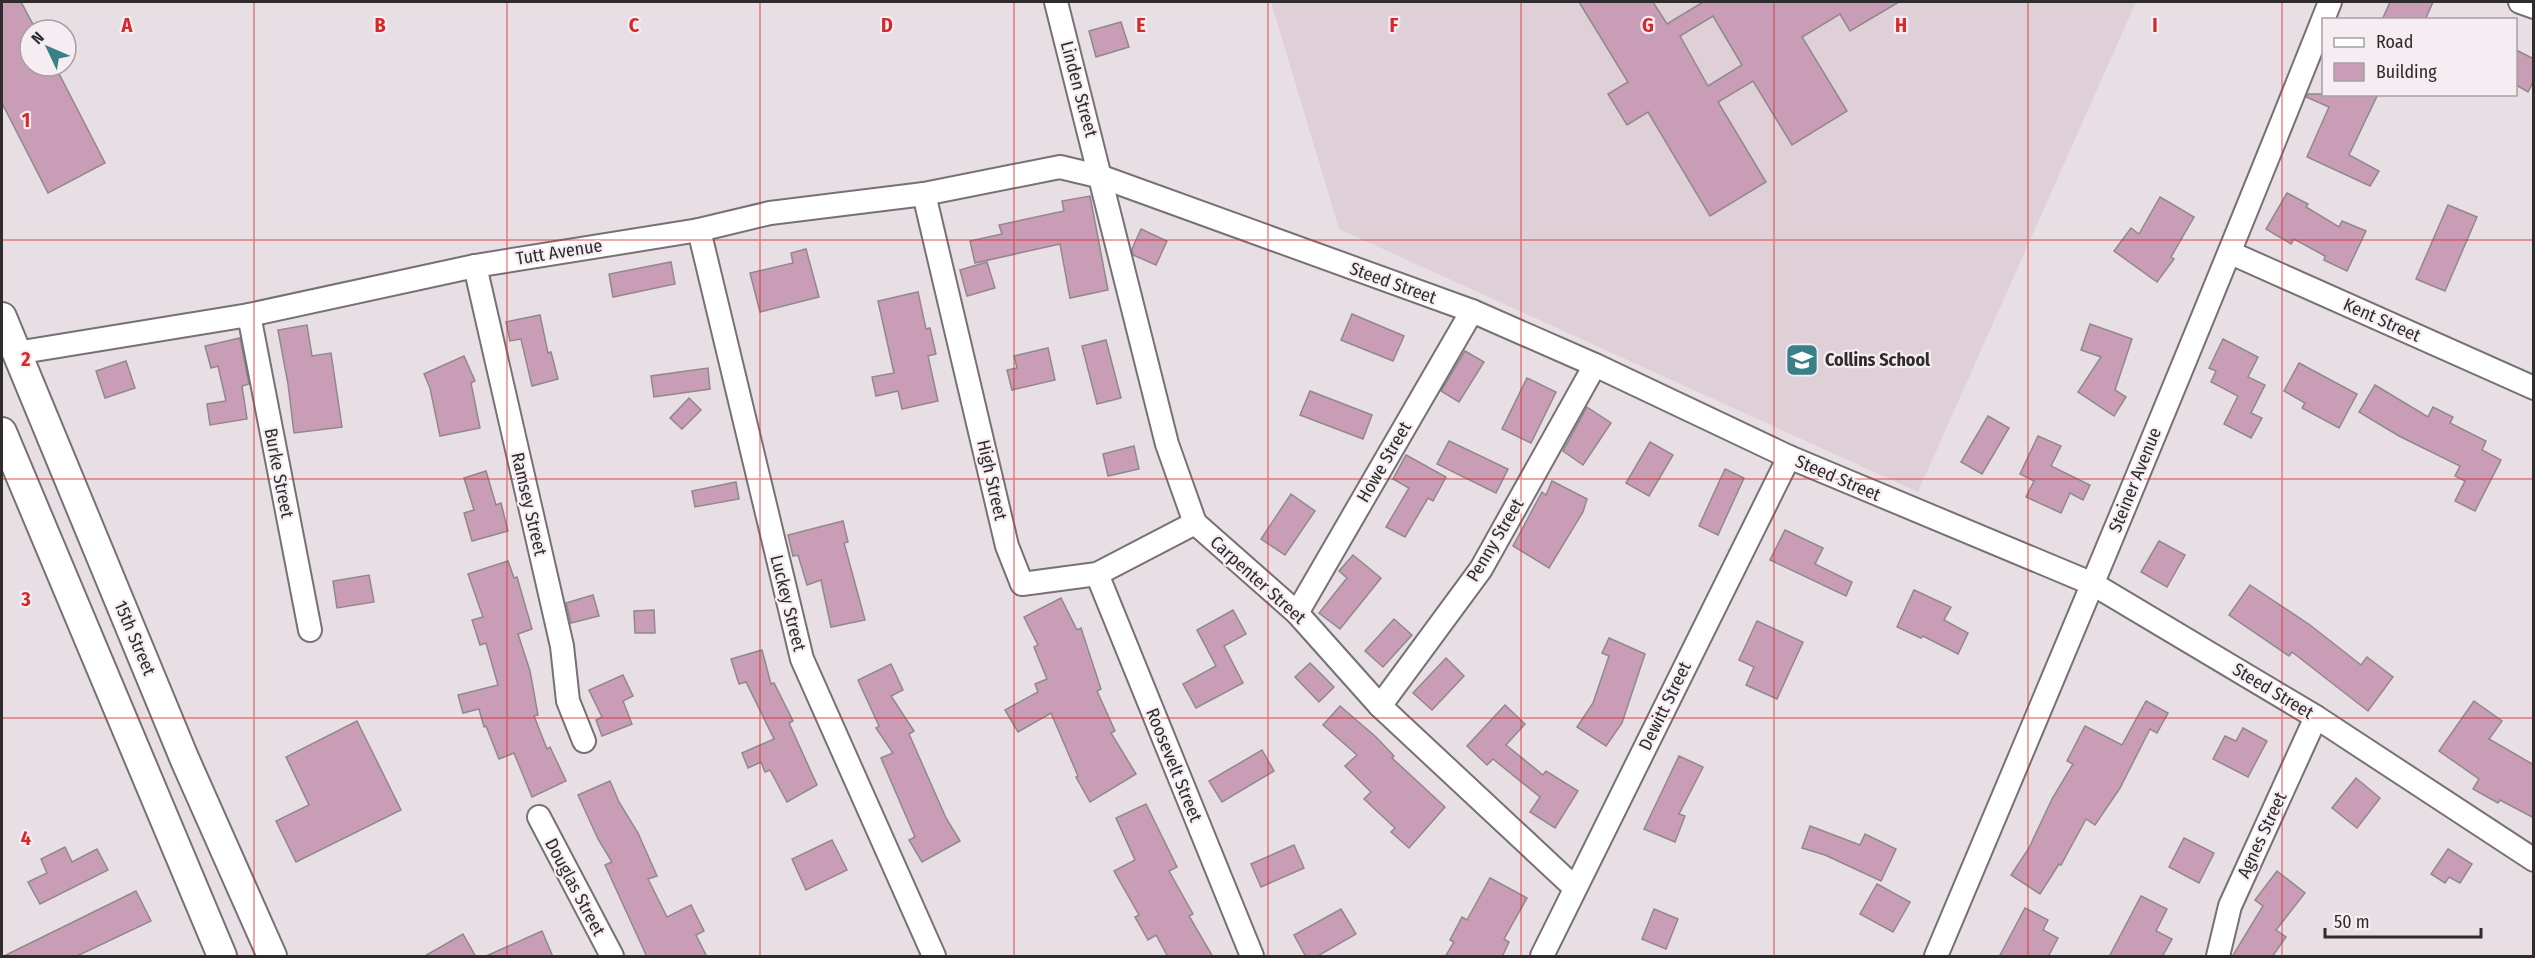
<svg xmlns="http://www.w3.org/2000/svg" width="2535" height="958" font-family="'Fira Sans Condensed',sans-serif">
<rect width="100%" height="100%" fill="#e8dfe4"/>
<path fill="#dfd0d8" d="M 1271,2 L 2136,2 L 1918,492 L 1339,229 Z"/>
<g fill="#ca9db7" stroke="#90888c" stroke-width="1.5" fill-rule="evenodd">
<path d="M 2,2 L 21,2 L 36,30 L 30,30 L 30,66 L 55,66 L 105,163 L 48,193 L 2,103 Z"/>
<path d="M 1579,2 L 1653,2 L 1667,24 L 1703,2 L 1899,2 L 1850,31 L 1840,14 L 1802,37 L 1847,111 L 1792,145 L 1753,81 L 1718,102 L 1766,182 L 1710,216 L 1648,112 L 1627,125 L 1608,94 L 1628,82 ZM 1713,16 L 1742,65 L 1708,86 L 1680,36 Z"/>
<path d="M 2390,2 L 2433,2 L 2425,20 L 2382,20 Z"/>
<path d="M 1121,22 L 1129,47 L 1096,57 L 1089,31 Z"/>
<path d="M 2516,50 L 2534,59 L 2534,80 L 2528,92 L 2516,85 Z"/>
<path d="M 2308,94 L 2378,94 L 2349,155 L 2379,171 L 2370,186 L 2307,157 L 2329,107 L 2306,97 Z"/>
<path d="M 2287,193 L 2308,204 L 2306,207 L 2339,227 L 2342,221 L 2366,231 L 2347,271 L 2324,260 L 2325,256 L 2294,239 L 2291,244 L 2266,229 Z"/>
<path d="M 1090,196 L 1108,290 L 1070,298 L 1060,244 L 975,263 L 970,241 L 1002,234 L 999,225 L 1064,211 L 1062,201 Z"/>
<path d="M 2160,197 L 2194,217 L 2171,257 L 2174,259 L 2157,282 L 2114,251 L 2131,228 L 2139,234 Z"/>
<path d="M 2448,205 L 2477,217 L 2445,291 L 2416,279 Z"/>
<path d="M 1141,229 L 1167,241 L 1156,265 L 1133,255 L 1132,249 Z"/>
<path d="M 806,249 L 819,297 L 760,312 L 750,273 L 793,263 L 791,253 Z"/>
<path d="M 671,262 L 675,284 L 613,297 L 609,274 Z"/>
<path d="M 987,262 L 995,288 L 967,296 L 960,270 Z"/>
<path d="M 918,292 L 926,329 L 930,328 L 936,354 L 928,356 L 938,401 L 902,409 L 898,391 L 876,396 L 872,377 L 894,373 L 878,301 Z"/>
<path d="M 1352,314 L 1404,336 L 1393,361 L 1341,340 Z"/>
<path d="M 540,315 L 548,353 L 551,352 L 558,379 L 532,386 L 521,339 L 510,341 L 506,322 Z"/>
<path d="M 2090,324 L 2132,339 L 2115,390 L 2126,397 L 2114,416 L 2078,392 L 2101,357 L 2081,350 Z"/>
<path d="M 307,325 L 312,356 L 331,353 L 342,427 L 294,433 L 288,384 L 278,330 Z"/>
<path d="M 240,338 L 249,384 L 242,386 L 247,419 L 210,425 L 207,404 L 226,401 L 218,366 L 211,368 L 205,346 Z"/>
<path d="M 2223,339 L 2258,357 L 2248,377 L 2265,385 L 2251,413 L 2262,418 L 2251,438 L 2224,424 L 2238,396 L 2211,382 L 2216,371 L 2209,368 Z"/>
<path d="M 1106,340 L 1121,398 L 1097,404 L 1082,346 Z"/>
<path d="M 1048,348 L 1055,380 L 1012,390 L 1007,370 L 1017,368 L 1014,356 Z"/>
<path d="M 1465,351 L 1484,362 L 1459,402 L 1441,391 Z"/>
<path d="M 464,356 L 475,381 L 471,383 L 480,428 L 440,436 L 430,388 L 424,374 Z"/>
<path d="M 126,361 L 135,388 L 105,398 L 96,371 Z"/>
<path d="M 2299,363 L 2357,394 L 2339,428 L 2302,408 L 2305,403 L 2284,391 Z"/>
<path d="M 708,368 L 710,389 L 654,397 L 651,376 Z"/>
<path d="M 1527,378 L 1556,392 L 1531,443 L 1502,429 Z"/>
<path d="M 2375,385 L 2428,417 L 2433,407 L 2453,417 L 2450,423 L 2486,441 L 2482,450 L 2501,460 L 2475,511 L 2455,501 L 2465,481 L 2455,476 L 2460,466 L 2399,436 L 2359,412 Z"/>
<path d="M 1310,391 L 1372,415 L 1363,439 L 1300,415 Z"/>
<path d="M 689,398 L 701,410 L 682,429 L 670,418 Z"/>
<path d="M 1587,407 L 1611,423 L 1583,465 L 1563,451 Z"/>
<path d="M 1988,416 L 2009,428 L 1982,474 L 1961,462 Z"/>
<path d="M 2038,436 L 2061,446 L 2051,466 L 2090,485 L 2083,500 L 2070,493 L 2061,513 L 2026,497 L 2034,481 L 2020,474 Z"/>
<path d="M 1449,441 L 1508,469 L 1496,493 L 1437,464 Z"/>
<path d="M 1650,442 L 1673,455 L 1649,496 L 1626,483 Z"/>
<path d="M 1134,446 L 1139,469 L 1108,476 L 1103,454 Z"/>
<path d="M 1406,455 L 1446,477 L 1433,501 L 1428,498 L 1405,537 L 1386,527 L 1409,488 L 1393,479 Z"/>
<path d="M 1725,469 L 1744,478 L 1718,535 L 1699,526 Z"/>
<path d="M 486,471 L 496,505 L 501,503 L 508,531 L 472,541 L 464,513 L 474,510 L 464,478 Z"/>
<path d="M 1552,481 L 1587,499 L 1583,512 L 1549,568 L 1513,546 L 1542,492 L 1546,495 Z"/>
<path d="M 736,482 L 739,499 L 695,507 L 692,491 Z"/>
<path d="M 1291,494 L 1315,511 L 1285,555 L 1261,539 Z"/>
<path d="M 843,521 L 848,542 L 844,543 L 865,620 L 831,627 L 821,580 L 807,585 L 798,555 L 793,556 L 788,535 Z"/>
<path d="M 1785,530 L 1823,548 L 1815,564 L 1852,582 L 1846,596 L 1770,560 Z"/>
<path d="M 2159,541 L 2185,555 L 2167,587 L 2141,572 Z"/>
<path d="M 1353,555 L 1381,578 L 1340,629 L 1319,613 L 1347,578 L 1339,571 Z"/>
<path d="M 508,561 L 514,578 L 517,577 L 532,629 L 518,634 L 530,671 L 538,715 L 534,716 L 547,749 L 550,747 L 566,781 L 532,797 L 514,753 L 499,759 L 486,726 L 484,727 L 479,709 L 463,713 L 458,695 L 498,685 L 486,643 L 480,645 L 472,620 L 483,617 L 468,574 Z"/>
<path d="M 369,575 L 374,602 L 337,608 L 333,581 Z"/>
<path d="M 2250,585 L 2310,625 L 2361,665 L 2367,657 L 2393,677 L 2368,711 L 2292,652 L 2289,656 L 2229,615 Z"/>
<path d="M 1914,590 L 1951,607 L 1944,620 L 1968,633 L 1958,654 L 1923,636 L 1921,638 L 1897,627 Z"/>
<path d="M 593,595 L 599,616 L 571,623 L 566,603 Z"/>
<path d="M 1061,598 L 1077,630 L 1081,628 L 1101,689 L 1097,691 L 1115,731 L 1111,733 L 1136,774 L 1090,802 L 1076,777 L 1078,776 L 1051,713 L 1018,732 L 1005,710 L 1038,692 L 1035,684 L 1047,679 L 1034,647 L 1038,645 L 1024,617 Z"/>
<path d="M 654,610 L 655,633 L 635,633 L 634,611 Z"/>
<path d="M 1233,610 L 1246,634 L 1224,646 L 1243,683 L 1196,708 L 1183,684 L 1216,666 L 1197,630 Z"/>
<path d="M 1394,619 L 1412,635 L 1383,667 L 1365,651 Z"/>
<path d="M 1757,621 L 1803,642 L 1777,699 L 1746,685 L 1754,667 L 1739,660 Z"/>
<path d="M 1609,638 L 1645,654 L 1622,723 L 1606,746 L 1577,727 L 1593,703 L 1609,656 L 1602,653 Z"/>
<path d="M 762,650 L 771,684 L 774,683 L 793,721 L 789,723 L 817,785 L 787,802 L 770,770 L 765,772 L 761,762 L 748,768 L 742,753 L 774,739 L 746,682 L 739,684 L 731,659 Z"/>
<path d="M 1446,658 L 1464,676 L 1432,710 L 1413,693 Z"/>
<path d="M 1310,663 L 1334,687 L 1319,702 L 1295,677 Z"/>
<path d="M 891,664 L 903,690 L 891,696 L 914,731 L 909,734 L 946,818 L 960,841 L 922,862 L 909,840 L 915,837 L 881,758 L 893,753 L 876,728 L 879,726 L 858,680 Z"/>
<path d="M 623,675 L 633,696 L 623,701 L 632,724 L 602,736 L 596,720 L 602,717 L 589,690 Z"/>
<path d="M 2146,701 L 2168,713 L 2157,733 L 2150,729 L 2120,788 L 2095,825 L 2086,819 L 2061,865 L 2059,864 L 2040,894 L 2011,875 L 2029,848 L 2052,799 L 2073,764 L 2067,761 L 2085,726 L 2122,745 Z"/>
<path d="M 2474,701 L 2502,721 L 2489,739 L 2534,765 L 2534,818 L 2500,800 L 2498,803 L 2473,789 L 2479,779 L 2439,751 Z"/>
<path d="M 1505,705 L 1525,724 L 1506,745 L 1543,775 L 1546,771 L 1578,791 L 1555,828 L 1530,812 L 1540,797 L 1493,759 L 1487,765 L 1467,746 Z"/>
<path d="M 1340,706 L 1376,737 L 1394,756 L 1392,758 L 1445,807 L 1409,848 L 1391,832 L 1395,828 L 1364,799 L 1371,792 L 1345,766 L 1357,755 L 1323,725 Z"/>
<path d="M 357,721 L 401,810 L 296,862 L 276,821 L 309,805 L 286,757 Z"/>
<path d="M 2243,728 L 2267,741 L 2248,777 L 2213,759 L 2225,736 L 2236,741 Z"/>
<path d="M 1262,750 L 1274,771 L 1222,802 L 1209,781 Z"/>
<path d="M 1679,756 L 1703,767 L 1679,814 L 1685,816 L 1675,842 L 1644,829 Z"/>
<path d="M 2356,778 L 2380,798 L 2357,828 L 2332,808 Z"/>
<path d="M 610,781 L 619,802 L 638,833 L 657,876 L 648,879 L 667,917 L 691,905 L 704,931 L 696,935 L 707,957 L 647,957 L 605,865 L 612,862 L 598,839 L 578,795 Z"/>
<path d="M 1146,804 L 1177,867 L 1169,871 L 1193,914 L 1189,916 L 1213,957 L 1168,957 L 1156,935 L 1148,940 L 1135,917 L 1139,915 L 1114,871 L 1135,860 L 1116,818 Z"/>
<path d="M 1810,826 L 1860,845 L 1865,834 L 1896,849 L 1881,881 L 1825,855 L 1802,848 Z"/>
<path d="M 2184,838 L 2214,853 L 2199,883 L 2169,867 Z"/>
<path d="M 832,840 L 847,870 L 806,890 L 792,859 Z"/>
<path d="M 1294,845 L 1304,868 L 1261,887 L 1251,864 Z"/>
<path d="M 65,847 L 72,862 L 97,849 L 108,870 L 40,904 L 28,882 L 47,873 L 41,859 Z"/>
<path d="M 2448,849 L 2472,864 L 2460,883 L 2449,877 L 2445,883 L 2431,874 Z"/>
<path d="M 2277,871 L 2305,893 L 2276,930 L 2286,937 L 2272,957 L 2232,957 L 2263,906 L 2255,900 Z"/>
<path d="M 1490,878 L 1527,898 L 1504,939 L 1509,942 L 1502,957 L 1445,957 L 1454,942 L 1450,940 L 1462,917 L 1467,920 Z"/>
<path d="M 1877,884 L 1910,902 L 1893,932 L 1860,914 Z"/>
<path d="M 136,891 L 151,921 L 75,957 L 2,957 Z"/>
<path d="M 2141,896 L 2167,909 L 2156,931 L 2172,939 L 2162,957 L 2109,957 Z"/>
<path d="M 2025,908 L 2048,920 L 2043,930 L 2058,938 L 2048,957 L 1999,957 Z"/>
<path d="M 1341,909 L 1356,934 L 1316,957 L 1306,957 L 1294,935 Z"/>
<path d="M 1654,909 L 1678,919 L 1666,949 L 1642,939 Z"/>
<path d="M 542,931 L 553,957 L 484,957 Z"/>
<path d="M 463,934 L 476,957 L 423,957 Z"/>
</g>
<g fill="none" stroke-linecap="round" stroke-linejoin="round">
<g stroke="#777074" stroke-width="26">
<g id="minor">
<path d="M 1056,2 L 1167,444 L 1195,523 L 1297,613 L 1380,706 L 1575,888"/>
<path d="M 2520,2 L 2534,7"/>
<path d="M 924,194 L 1007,546 L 1022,584 L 1097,574 L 1195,523"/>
<path d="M 699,230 L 802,659 L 934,956"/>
<path d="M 2231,253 L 2534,388"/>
<path d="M 475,266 L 562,646 L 568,701 L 584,741"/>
<path d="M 249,315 L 310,630"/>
<path d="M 16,353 L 249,315 L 475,266 L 699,230 L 770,213 L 924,194 L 1060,167 L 1102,177 L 1472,311 L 1595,365 L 1789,457 L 2093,584 L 2316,717 L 2534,860"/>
<path d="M 1097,574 L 1252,956"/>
<path d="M 1297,613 L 1472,311"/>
<path d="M 1380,706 L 1481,569 L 1595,365"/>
<path d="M 539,817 L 612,956"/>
<path d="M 1542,956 L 1789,457"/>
<path d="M 1936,956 C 2070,639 2203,322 2330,2"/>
<path d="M 2218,956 L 2230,906 L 2316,717"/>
</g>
</g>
<g stroke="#777074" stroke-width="32">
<g id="major">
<path d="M 2,317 L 185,760 L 272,956"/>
<path d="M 2,432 L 222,956"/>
</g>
</g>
<use href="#minor" stroke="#fff" stroke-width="22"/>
<use href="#major" stroke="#fff" stroke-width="28"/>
</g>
<path fill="none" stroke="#d62828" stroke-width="1.5" stroke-opacity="0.55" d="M 254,2 L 254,956M 507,2 L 507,956M 760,2 L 760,956M 1014,2 L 1014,956M 1268,2 L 1268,956M 1521,2 L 1521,956M 1774,2 L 1774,956M 2028,2 L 2028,956M 2282,2 L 2282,956M 2,240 L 2534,240M 2,479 L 2534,479M 2,718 L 2534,718"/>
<defs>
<g id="school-square" transform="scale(1.725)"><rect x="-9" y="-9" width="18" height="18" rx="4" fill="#398089" stroke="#f5edf1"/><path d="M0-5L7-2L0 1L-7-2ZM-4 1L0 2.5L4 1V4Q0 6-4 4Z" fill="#fff"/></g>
</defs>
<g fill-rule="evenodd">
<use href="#school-square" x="1802" y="360"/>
</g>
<g text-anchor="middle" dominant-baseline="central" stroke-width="4.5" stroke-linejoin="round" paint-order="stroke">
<g font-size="18" fill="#2f2c2d" stroke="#f5edf1">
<text transform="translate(1079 89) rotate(75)">Linden Street</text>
<text transform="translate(559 252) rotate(-9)">Tutt Avenue</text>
<text transform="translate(1393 283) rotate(20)">Steed Street</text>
<text transform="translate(2382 320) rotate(24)">Kent Street</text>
<text transform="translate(1384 462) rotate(-60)">Howe Street</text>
<text transform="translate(279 473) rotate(79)">Burke Street</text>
<text transform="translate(1838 478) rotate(23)">Steed Street</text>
<text transform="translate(992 480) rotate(77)">High Street</text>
<text transform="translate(2135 480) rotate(-68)">Steiner Avenue</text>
<text transform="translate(529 504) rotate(77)">Ramsey Street</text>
<text transform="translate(1495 540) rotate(-59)">Penny Street</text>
<text transform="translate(1258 580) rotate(42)">Carpenter Street</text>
<text transform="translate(788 603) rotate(76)">Luckey Street</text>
<text transform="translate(135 638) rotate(67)">15th Street</text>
<text transform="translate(2273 691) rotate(31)">Steed Street</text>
<text transform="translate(1665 706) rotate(-64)">Dewitt Street</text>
<text transform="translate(1174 765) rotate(68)">Roosevelt Street</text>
<text transform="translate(2262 835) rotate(-65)">Agnes Street</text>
<text transform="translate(575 887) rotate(62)">Douglas Street</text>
</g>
<g font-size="18" font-weight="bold" fill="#2f2c2d" stroke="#f5edf1" text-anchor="start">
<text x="1825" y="360">Collins School</text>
</g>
</g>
<g font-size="20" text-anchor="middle" font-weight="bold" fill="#d62828" stroke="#f5edf1" stroke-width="4.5" stroke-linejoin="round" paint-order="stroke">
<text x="127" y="32">A</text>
<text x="380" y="32">B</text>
<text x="634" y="32">C</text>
<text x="887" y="32">D</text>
<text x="1141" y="32">E</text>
<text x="1394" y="32">F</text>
<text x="1648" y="32">G</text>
<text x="1901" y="32">H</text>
<text x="2155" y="32">I</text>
<text x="26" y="127">1</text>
<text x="26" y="366">2</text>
<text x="26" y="606">3</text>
<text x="26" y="845">4</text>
</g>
<rect width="2535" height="958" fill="none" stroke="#2f2c2d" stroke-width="6"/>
<rect x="2322" y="18" width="195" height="78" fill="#f5edf1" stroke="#a6a0a3" stroke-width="1.5"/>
<rect x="2334" y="38" width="30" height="9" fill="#ffffff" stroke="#a6a0a3" stroke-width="1.5"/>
<text x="2376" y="48" font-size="18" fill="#2f2c2d">Road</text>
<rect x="2334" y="63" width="30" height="18" fill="#ca9db7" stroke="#a6a0a3" stroke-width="1.5"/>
<text x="2376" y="78" font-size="18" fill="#2f2c2d">Building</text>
<g transform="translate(48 48) rotate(314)"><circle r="28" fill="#f5edf1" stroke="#a6a0a3" stroke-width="1.5"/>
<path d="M0-4.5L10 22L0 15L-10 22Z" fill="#398089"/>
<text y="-9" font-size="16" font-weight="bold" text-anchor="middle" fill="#2f2c2d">N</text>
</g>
<path d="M2325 928v9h156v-9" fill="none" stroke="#2f2c2d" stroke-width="3"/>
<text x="2334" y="928" font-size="18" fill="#2f2c2d" stroke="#f5edf1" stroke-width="4.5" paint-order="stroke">50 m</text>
</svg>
